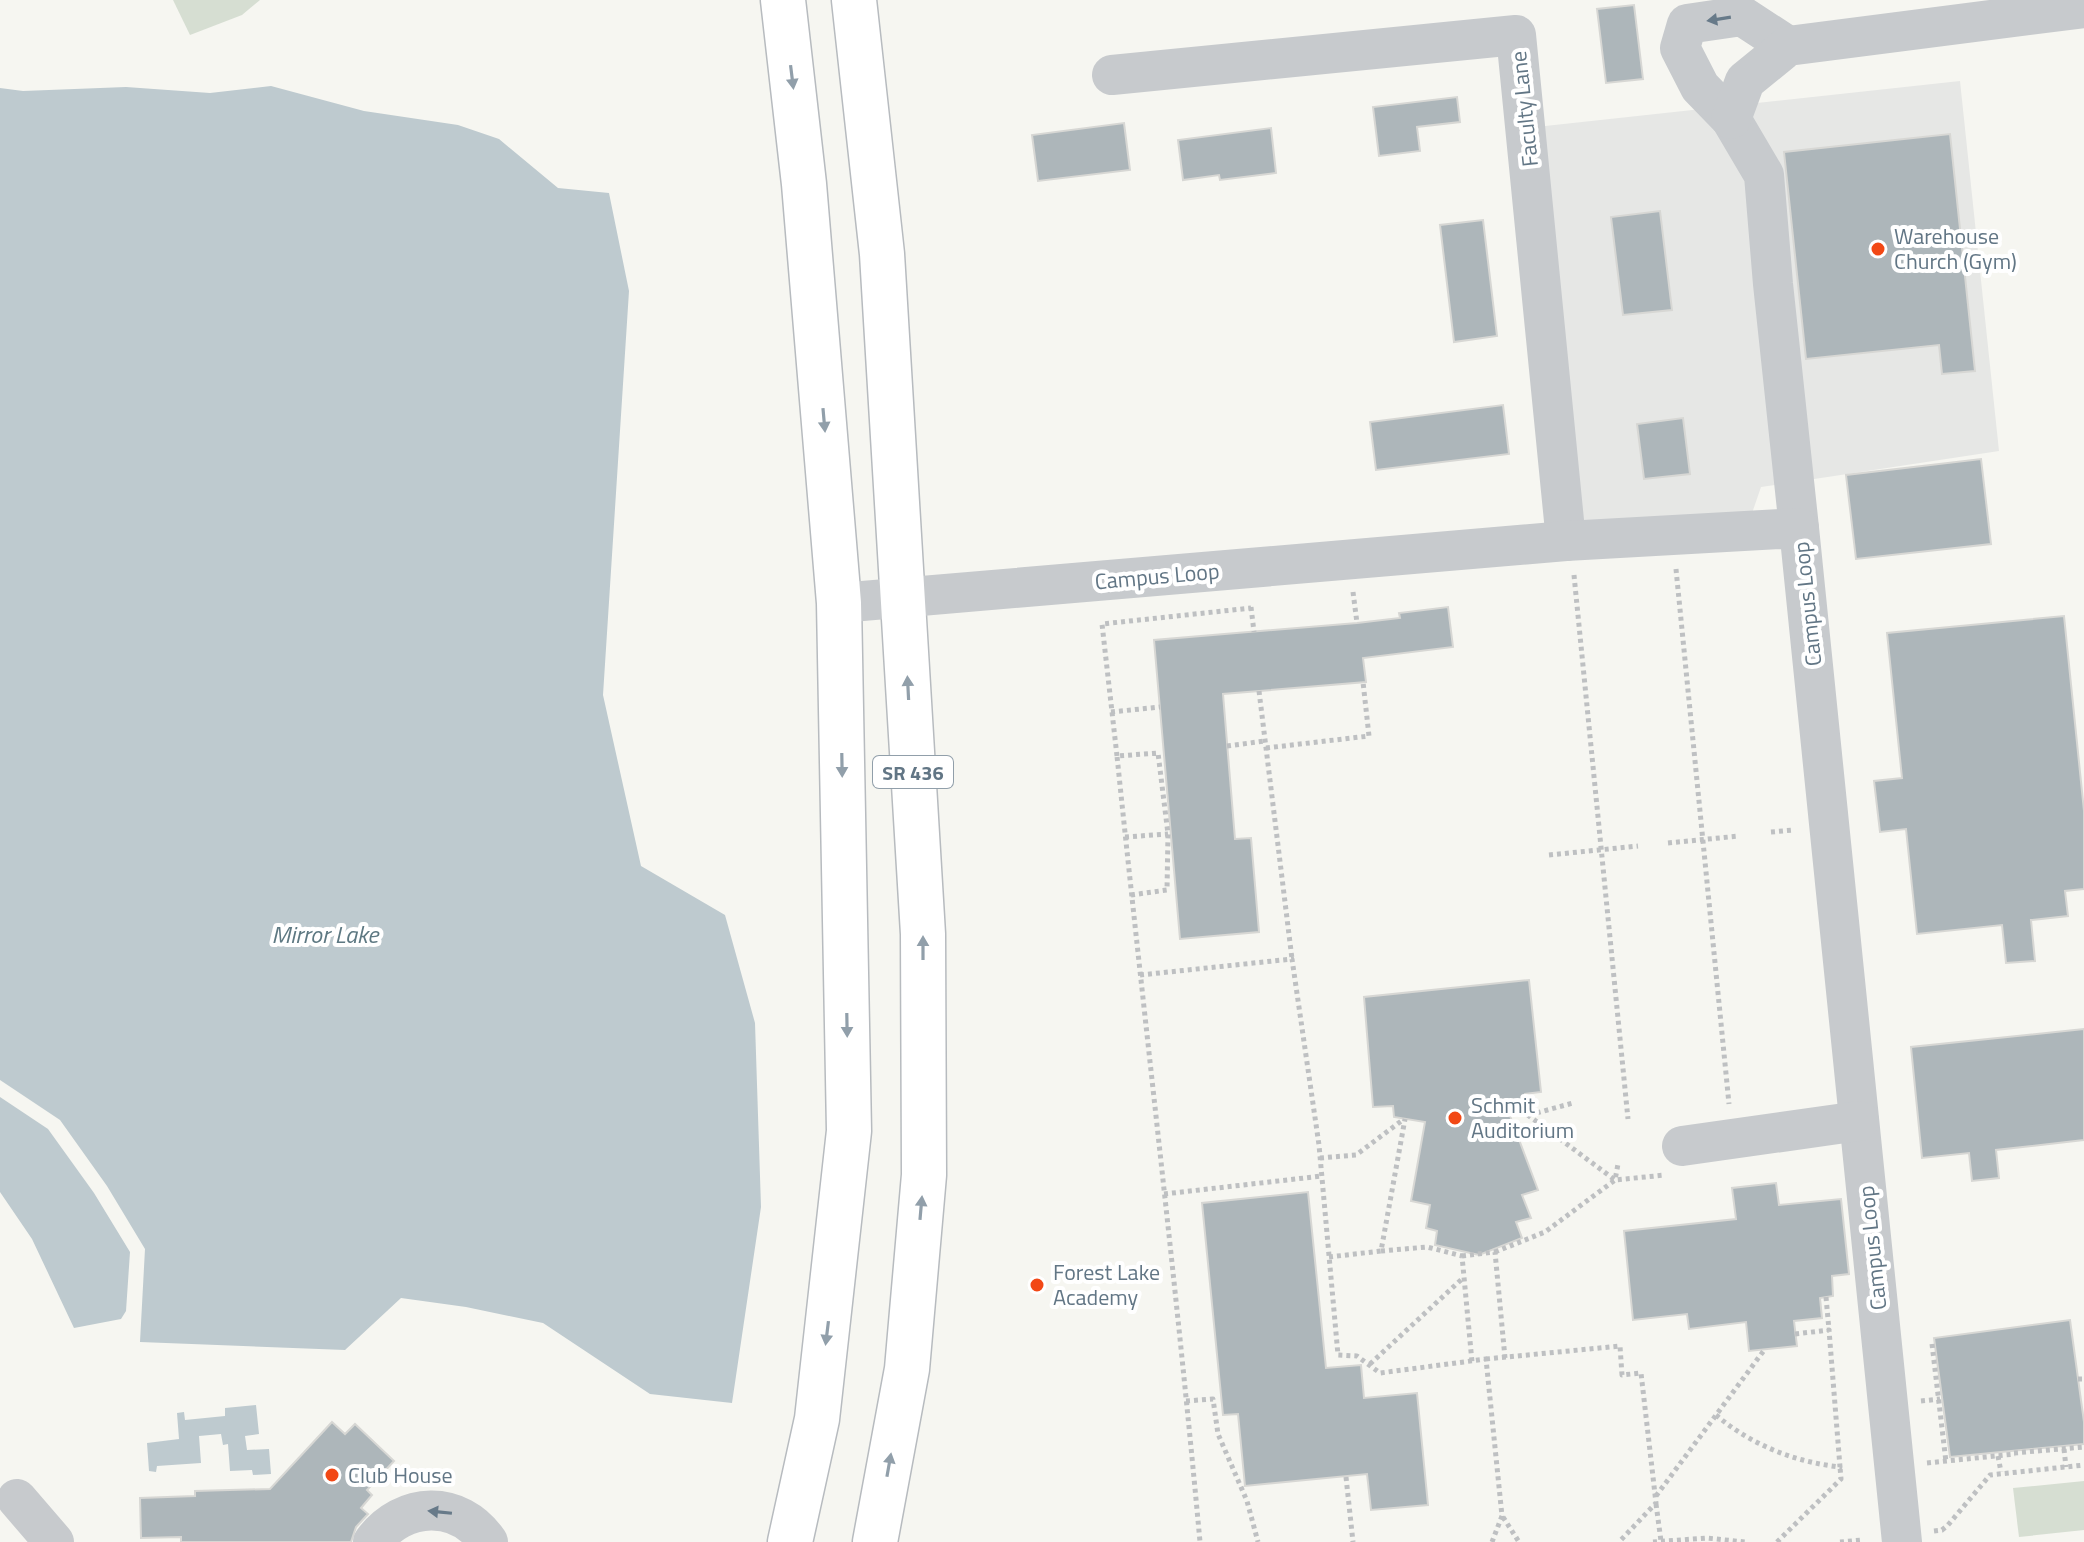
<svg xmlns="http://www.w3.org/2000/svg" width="2084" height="1542" font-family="'Titillium Web',sans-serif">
<rect width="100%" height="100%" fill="#f6f6f1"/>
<path fill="#e6e7e5" d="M 1960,81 L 1999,451 L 1761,487 L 1750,519 L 1570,531 L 1536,127 Z"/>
<g fill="#d6ded2">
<path d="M 173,0 L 260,0 L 242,15 L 190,35 Z"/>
<path d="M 2084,1481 L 2084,1530 L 2019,1537 L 2013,1488 Z"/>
</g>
<g fill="#becacf">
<path d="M 271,86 L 364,111 L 458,125 L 499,139 L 558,188 L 609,193 L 629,291 L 603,695 L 641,866 L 725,915 L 755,1023 L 761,1207 L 732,1403 L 650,1394 L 543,1323 L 466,1307 L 401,1298 L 345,1350 L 140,1342 L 145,1249 L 107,1186 L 60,1120 L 0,1080 L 0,88 L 23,91 L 126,87 L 210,93 Z"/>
<path d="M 0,1097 L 48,1129 L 94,1193 L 130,1252 L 126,1311 L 121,1319 L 74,1328 L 32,1239 L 0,1192 Z"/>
<path d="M 256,1405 L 259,1434 L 245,1436 L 247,1450 L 269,1449 L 271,1474 L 253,1475 L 252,1470 L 230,1471 L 228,1444 L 223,1445 L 221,1434 L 199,1436 L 201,1463 L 157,1466 L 156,1472 L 149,1471 L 147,1443 L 179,1439 L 177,1413 L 184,1412 L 185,1420 L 225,1416 L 225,1408 Z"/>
</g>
<g fill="#adb6ba" stroke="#d7d7d4" stroke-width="2">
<path d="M 1634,5 L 1643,79 L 1606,83 L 1597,9 Z"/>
<path d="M 1457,97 L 1460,122 L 1417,127 L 1420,151 L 1379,156 L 1373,107 Z"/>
<path d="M 1124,123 L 1130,170 L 1038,181 L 1032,135 Z"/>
<path d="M 1271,128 L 1276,173 L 1220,180 L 1219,175 L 1183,180 L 1178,140 Z"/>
<path d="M 1950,134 L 1975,371 L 1942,374 L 1939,345 L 1806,359 L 1784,152 Z"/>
<path d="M 1660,211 L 1672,310 L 1623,315 L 1611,217 Z"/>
<path d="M 1483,220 L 1497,336 L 1454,342 L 1440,225 Z"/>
<path d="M 1503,405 L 1509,454 L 1376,470 L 1370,422 Z"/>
<path d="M 1683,418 L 1690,474 L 1644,479 L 1637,424 Z"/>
<path d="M 1981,459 L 1991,544 L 1856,559 L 1846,475 Z"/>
<path d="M 1448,607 L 1453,647 L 1363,658 L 1366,682 L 1223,694 L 1235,839 L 1251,838 L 1259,932 L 1180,939 L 1154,640 L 1357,623 L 1400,618 L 1399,613 Z"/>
<path d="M 2064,616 L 2084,811 L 2084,889 L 2065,891 L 2068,916 L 2031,920 L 2035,961 L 2006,963 L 2002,925 L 1917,934 L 1906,829 L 1880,832 L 1874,781 L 1902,778 L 1887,633 Z"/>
<path d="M 1529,980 L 1541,1092 L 1525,1094 L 1528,1108 L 1509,1113 L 1538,1190 L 1522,1195 L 1531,1218 L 1516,1222 L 1522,1238 L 1479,1255 L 1435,1245 L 1437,1231 L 1426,1228 L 1430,1205 L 1411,1201 L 1425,1122 L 1394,1117 L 1393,1106 L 1373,1107 L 1364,997 Z"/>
<path d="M 2084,1029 L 2084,1140 L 1996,1150 L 1999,1178 L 1972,1181 L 1969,1153 L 1922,1158 L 1911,1047 Z"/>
<path d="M 1776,1183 L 1779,1205 L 1841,1199 L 1849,1274 L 1832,1276 L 1833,1296 L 1820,1298 L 1822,1318 L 1794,1321 L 1797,1346 L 1749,1351 L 1746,1322 L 1689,1329 L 1687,1314 L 1633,1320 L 1624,1231 L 1736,1219 L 1732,1188 Z"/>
<path d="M 1308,1192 L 1326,1368 L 1361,1365 L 1364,1398 L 1417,1393 L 1428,1505 L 1371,1510 L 1367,1474 L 1245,1486 L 1238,1414 L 1223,1415 L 1202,1203 Z"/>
<path d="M 2070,1320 L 2084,1422 L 2084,1444 L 1950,1457 L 1934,1338 Z"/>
<path d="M 332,1422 L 345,1434 L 355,1424 L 394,1461 L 367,1490 L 372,1495 L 361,1508 L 368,1514 L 356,1527 L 351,1542 L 181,1542 L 181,1537 L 141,1538 L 140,1498 L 195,1496 L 195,1491 L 270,1489 Z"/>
</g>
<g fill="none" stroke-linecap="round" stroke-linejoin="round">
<g stroke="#b7bbbf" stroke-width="47">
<g id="major">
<path d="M 783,0 L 804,184 L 839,603 L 849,1131 L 817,1419 L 790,1542"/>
<path d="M 854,0 L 882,254 L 923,934 L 924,1175 L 907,1369 L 875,1542"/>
</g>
</g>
<g stroke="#bec0c2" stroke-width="5" stroke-dasharray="4 4" stroke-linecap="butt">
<path d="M 1676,569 L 1729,1104"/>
<path d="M 1574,575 L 1628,1119"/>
<path d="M 1353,592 L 1357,623"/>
<path d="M 1251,607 L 1254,632"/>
<path d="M 1259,691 L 1292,959"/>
<path d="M 1111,712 L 1160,707"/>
<path d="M 1227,746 L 1265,741"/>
<path d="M 1266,748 L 1369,736 L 1363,682"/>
<path d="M 1117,756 L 1102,624 L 1251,608"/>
<path d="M 1771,832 L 1794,830"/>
<path d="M 1125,837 L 1168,834"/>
<path d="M 1668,843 L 1739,836"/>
<path d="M 1549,855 L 1638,846"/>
<path d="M 1131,895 L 1167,890 L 1168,834 L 1158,753 L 1117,756 C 1144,1018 1176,1280 1200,1542"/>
<path d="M 1140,975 L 1292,959 L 1319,1145 L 1338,1355 L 1357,1356 L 1380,1373 L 1486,1359 L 1502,1516 L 1492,1542"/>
<path d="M 1521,1110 L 1615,1180 L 1665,1175"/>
<path d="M 1529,1115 L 1573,1103"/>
<path d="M 1320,1158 L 1356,1155 L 1404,1119"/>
<path d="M 1164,1194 L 1322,1176"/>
<path d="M 1381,1251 L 1427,1247 L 1462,1256 L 1472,1362"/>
<path d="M 1495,1252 L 1545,1232 L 1615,1180 L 1618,1164"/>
<path d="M 1462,1256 L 1495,1252 L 1505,1358"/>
<path d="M 1329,1257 L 1381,1251 L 1405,1119"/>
<path d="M 1826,1297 L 1829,1330"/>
<path d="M 1932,1344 L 1946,1462"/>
<path d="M 1486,1359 L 1620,1346 L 1622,1375 L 1641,1373 L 1656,1503 L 1619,1542"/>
<path d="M 1370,1364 L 1463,1278"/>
<path d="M 2078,1379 L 2084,1379"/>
<path d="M 1186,1401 L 1213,1399 L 1218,1434 L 1247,1501 L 1258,1542"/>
<path d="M 1921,1401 L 1940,1399"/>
<path d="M 1716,1415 C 1751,1445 1795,1462 1840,1467 L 1829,1330 L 1795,1334"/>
<path d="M 2064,1449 L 2066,1467"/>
<path d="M 2014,1453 L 2084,1447"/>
<path d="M 1998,1456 L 2001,1472"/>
<path d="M 1927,1463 L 2015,1454"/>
<path d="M 1346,1477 L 1353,1542"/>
<path d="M 1656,1496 L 1765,1349"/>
<path d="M 1656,1504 L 1661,1541"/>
<path d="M 1503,1517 L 1519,1542"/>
<path d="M 1934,1531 L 1942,1530 L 1948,1525 L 1990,1475 L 2084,1465"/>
<path d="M 1653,1542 L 1707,1538 L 1745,1542"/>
<path d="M 1777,1542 L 1841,1479 L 1840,1467"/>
<path d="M 1840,1542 L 1862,1540"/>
</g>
<g stroke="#c7cacd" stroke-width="40">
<path d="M 1788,46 L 1742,16 L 1687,24 L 1680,48 L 1700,87 L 1731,119 L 1764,175 L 1773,284 L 1799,528"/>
<path d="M 1112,75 L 1516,35 L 1566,541"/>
<path d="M 1731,119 L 1745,81 L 1788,46 L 2084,8"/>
<path d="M 839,603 L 1566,541 L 1799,528 L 1902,1542"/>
<path d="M 1682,1146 L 1859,1121"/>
<path d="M 17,1499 L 54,1542"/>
<path d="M 373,1542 C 403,1501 459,1499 488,1542"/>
</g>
<use href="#major" stroke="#fff" stroke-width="44"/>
</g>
<defs><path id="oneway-solid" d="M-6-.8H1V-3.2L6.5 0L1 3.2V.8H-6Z" transform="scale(2)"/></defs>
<g fill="#677a89">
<use href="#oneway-solid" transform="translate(1719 19) rotate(171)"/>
<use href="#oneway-solid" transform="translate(440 1512) rotate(-174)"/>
</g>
<g fill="#919faa">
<use href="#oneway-solid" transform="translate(792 77) rotate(83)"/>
<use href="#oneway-solid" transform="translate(824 420) rotate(85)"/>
<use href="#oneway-solid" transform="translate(908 688) rotate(-93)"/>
<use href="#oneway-solid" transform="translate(842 765) rotate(89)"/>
<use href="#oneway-solid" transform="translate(923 948) rotate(-90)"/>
<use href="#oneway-solid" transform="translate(847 1025) rotate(89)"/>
<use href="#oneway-solid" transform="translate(921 1208) rotate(-85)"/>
<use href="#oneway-solid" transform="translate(827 1333) rotate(97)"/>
<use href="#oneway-solid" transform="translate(889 1465) rotate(-80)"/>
</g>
<g fill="#f24815" stroke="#fff" stroke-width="3">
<circle cx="1878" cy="249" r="8"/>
<circle cx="1455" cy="1118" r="8"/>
<circle cx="1037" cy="1285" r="8"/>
<circle cx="332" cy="1475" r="8"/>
</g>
<g text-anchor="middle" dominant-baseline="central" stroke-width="8" stroke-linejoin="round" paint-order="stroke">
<rect fill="#fff" stroke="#919faa" stroke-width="2" x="873" y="756" width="80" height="32" rx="6"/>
<g font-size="20" font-weight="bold" fill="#627685">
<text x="913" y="772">SR 436</text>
</g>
<g font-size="22" fill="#627685" stroke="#fff">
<text transform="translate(1524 109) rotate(-96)">Faculty Lane</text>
<text transform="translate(1157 576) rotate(-5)">Campus Loop</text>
<text transform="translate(1807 604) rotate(-96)">Campus Loop</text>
<text transform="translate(1872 1248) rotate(-96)">Campus Loop</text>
</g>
<g font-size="22" fill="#627685" stroke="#fff" text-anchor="start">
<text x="1894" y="236">Warehouse<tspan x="1894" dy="25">Church (Gym)</tspan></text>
<text x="1471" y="1105">Schmit<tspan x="1471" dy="25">Auditorium</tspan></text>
<text x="1053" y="1272">Forest Lake<tspan x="1053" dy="25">Academy</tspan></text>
<text x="348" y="1475">Club House</text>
</g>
<g font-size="24" font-style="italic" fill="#5d7882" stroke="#fff">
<text x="325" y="934">Mirror Lake</text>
</g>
</g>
</svg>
